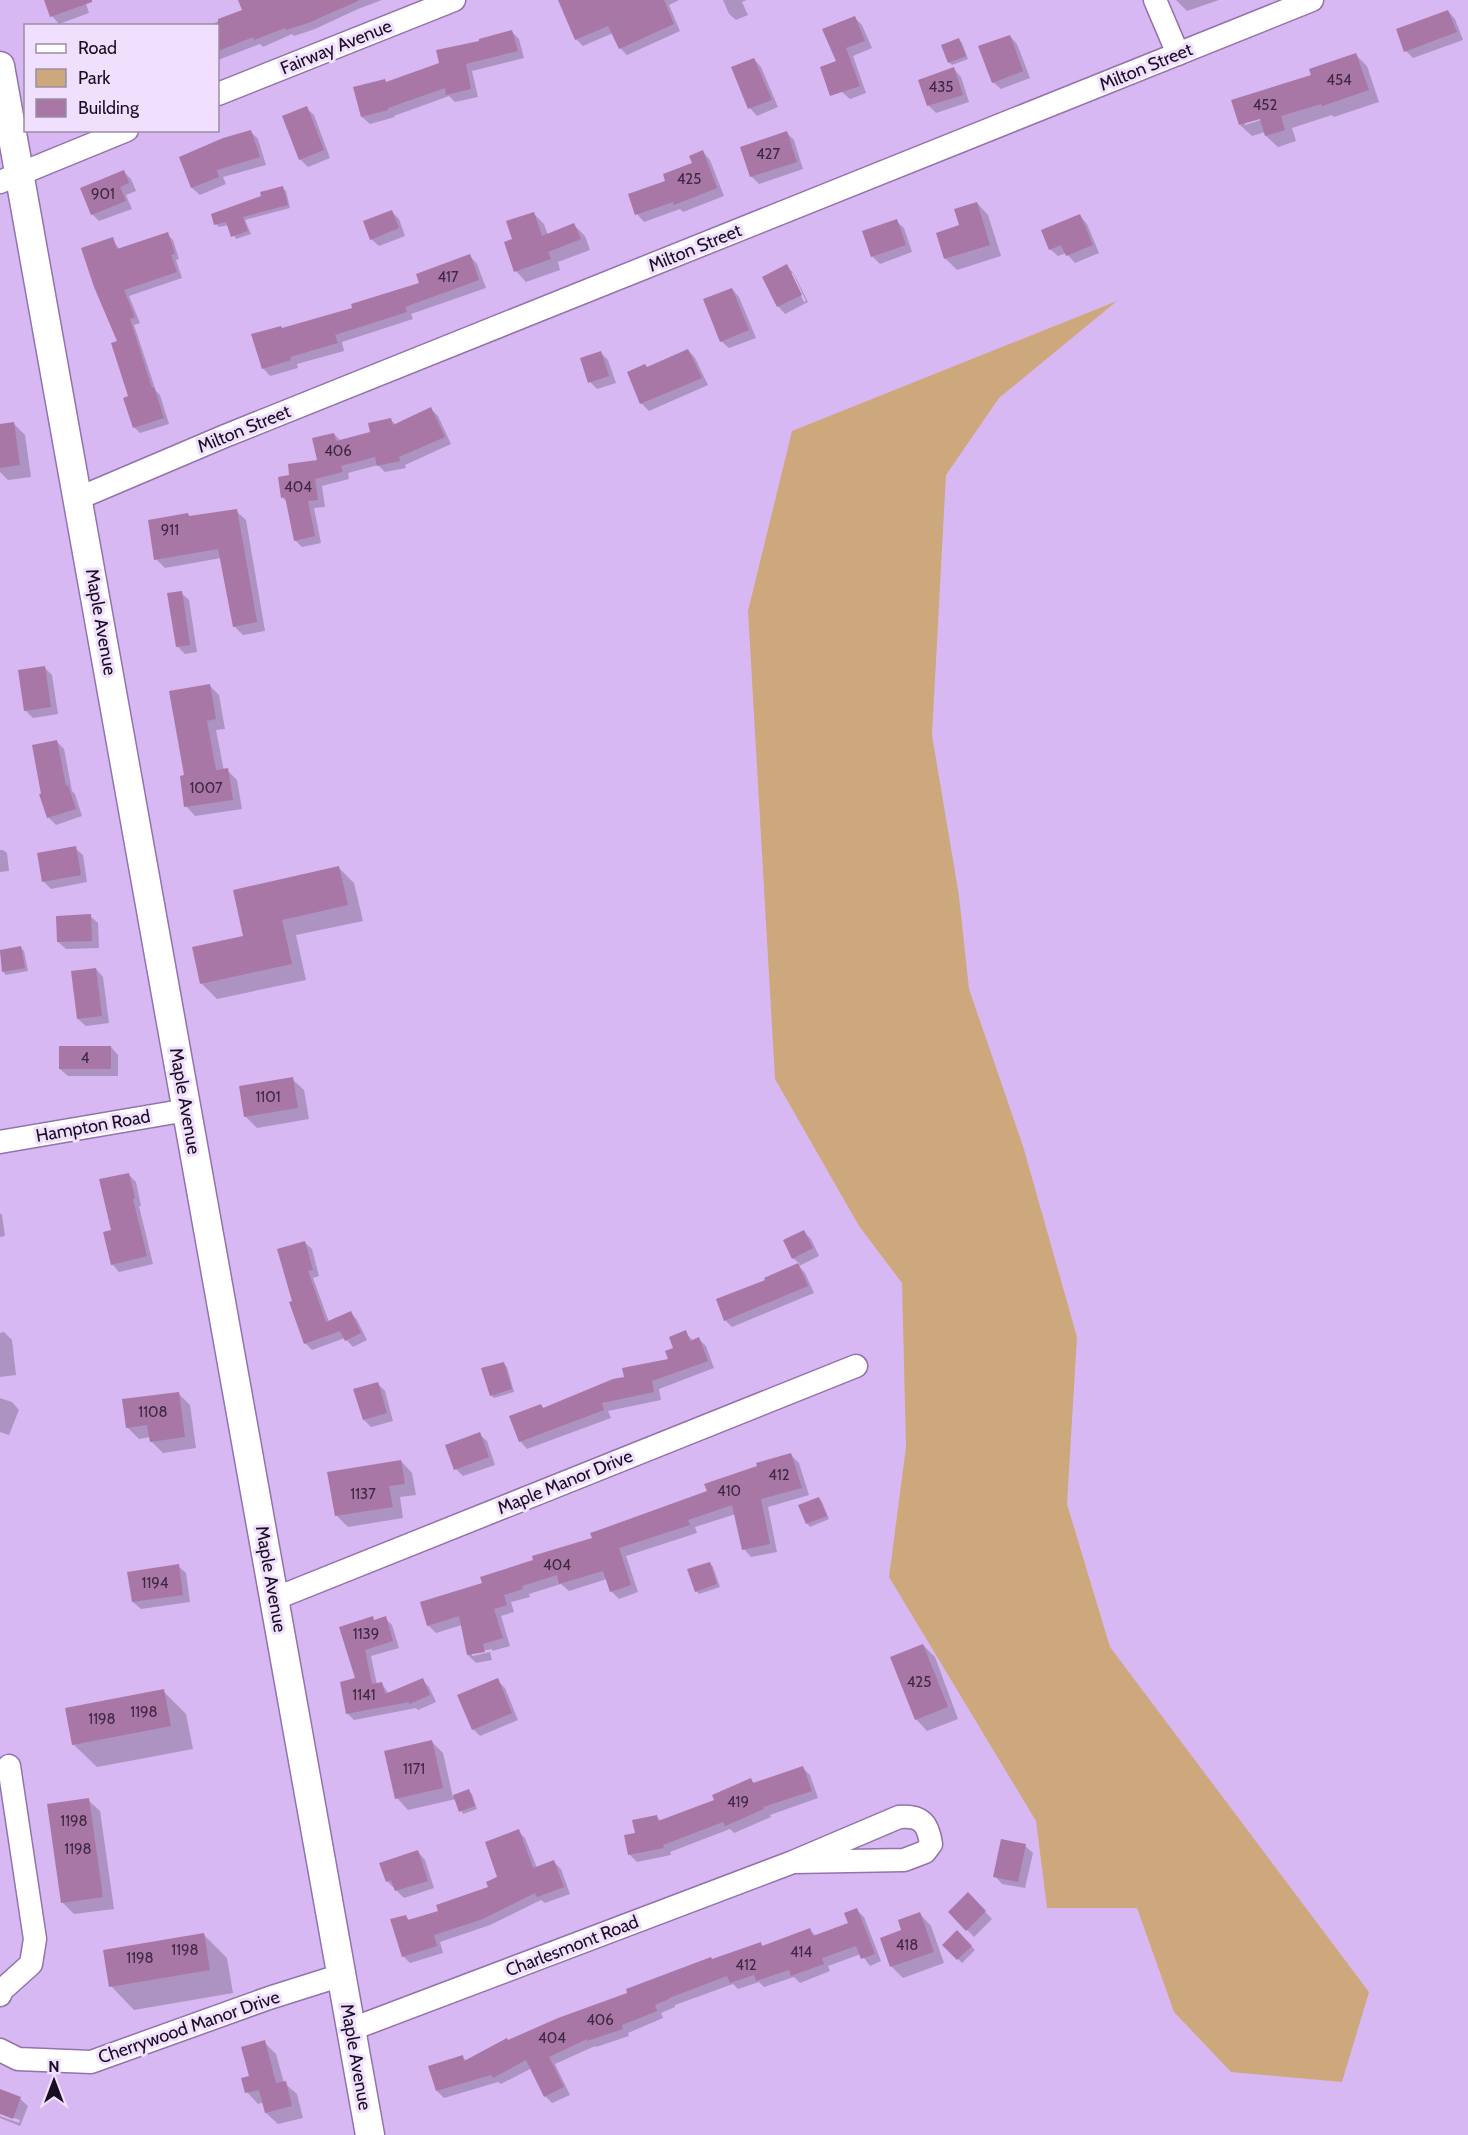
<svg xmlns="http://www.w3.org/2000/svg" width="1468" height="2135" font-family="Cabin,sans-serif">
<rect width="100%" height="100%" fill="#d8b8f3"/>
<path fill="#cea87d" d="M 1117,301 L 999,398 L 946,475 L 932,735 L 959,896 L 969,989 L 1023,1146 L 1077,1337 L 1067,1504 L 1110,1647 L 1369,1992 L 1342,2082 L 1231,2072 L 1174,2012 L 1137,1908 L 1047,1908 L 1036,1821 L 889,1577 L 906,1447 L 902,1283 L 859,1226 L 775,1079 L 748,611 L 792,431 Z"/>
<g fill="#0003" fill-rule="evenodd">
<path d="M 46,0 L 85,0 L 89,13 L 59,24 L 52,16 Z"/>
<path d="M 246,0 L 382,0 L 358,9 L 315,29 L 294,36 L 292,34 L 263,47 L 260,44 L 218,60 L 218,26 L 207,26 L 244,11 Z"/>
<path d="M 570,0 L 679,0 L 669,5 L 680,31 L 627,55 L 620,48 L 613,33 L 583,46 L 576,39 Z"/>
<path d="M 723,0 L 747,0 L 742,2 L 748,15 L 736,20 L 729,14 Z"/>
<path d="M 1176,0 L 1219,0 L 1187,11 Z"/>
<path d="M 1448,11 L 1455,19 L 1463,40 L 1413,58 L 1406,51 Z"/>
<path d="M 854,17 L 862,25 L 872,48 L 853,56 L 866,93 L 850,99 L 842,92 L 838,62 Z"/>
<path d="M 511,31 L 519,39 L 524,58 L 472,71 L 478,97 L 455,102 L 449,96 L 394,116 L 395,117 L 370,124 L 362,117 L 385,80 L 387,83 L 441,64 L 481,42 Z"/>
<path d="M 1010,36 L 1017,44 L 1030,78 L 1001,89 L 993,82 Z"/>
<path d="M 959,40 L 962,43 L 968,59 L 952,65 L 949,62 Z"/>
<path d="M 1356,55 L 1367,66 L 1379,102 L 1334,117 L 1332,115 L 1292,128 L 1296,141 L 1278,147 L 1266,136 L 1265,132 L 1252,136 L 1240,125 L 1313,76 ZM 1266,115 L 1267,118 L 1245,125 L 1245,122 Z"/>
<path d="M 754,59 L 761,67 L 778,107 L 757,116 L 750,108 Z"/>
<path d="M 954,69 L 961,77 L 969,102 L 936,113 L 928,105 Z"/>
<path d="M 306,108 L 314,115 L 330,158 L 308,167 L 300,159 Z"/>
<path d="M 251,132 L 258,139 L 266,165 L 223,177 L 226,184 L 200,195 L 192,188 L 181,158 Z"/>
<path d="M 787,133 L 794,140 L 803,169 L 759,184 L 751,176 Z"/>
<path d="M 703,152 L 710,160 L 724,196 L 683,212 L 680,209 L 644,222 L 637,214 L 694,164 Z"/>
<path d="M 124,172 L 131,179 L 136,191 L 126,195 L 132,209 L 99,221 L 92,214 Z"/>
<path d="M 282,188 L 286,191 L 290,208 L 245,220 L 251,234 L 236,239 L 229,225 L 219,227 L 216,224 Z"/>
<path d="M 977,203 L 988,215 L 1001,256 L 957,270 L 945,258 L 961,226 Z"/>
<path d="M 391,211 L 399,219 L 405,236 L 379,246 L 371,239 Z"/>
<path d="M 533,213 L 544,224 L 548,235 L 574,225 L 585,236 L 590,250 L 558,262 L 560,270 L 526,282 L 516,271 L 514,240 Z"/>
<path d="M 1080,216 L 1087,224 L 1099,253 L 1075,263 L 1066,253 L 1058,256 L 1050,249 Z"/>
<path d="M 896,221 L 904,228 L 912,252 L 880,264 L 872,256 Z"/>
<path d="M 167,234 L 173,240 L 179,259 L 176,260 L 182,278 L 129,296 L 140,323 L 134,325 L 156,391 L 160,395 L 169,424 L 140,433 L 135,428 L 125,399 L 130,397 L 119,342 L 112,239 L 120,250 Z"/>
<path d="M 470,256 L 477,264 L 486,288 L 411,314 L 413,319 L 342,342 L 344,351 L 297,364 L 298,368 L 270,376 L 263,368 L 282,329 L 354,309 L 421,284 Z"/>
<path d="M 787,266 L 794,274 L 808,302 L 785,314 L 778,306 ZM 790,273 L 793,273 L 806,301 L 804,302 Z"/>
<path d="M 732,289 L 739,297 L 756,338 L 729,348 L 721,341 Z"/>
<path d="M 688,350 L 695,358 L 708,385 L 649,411 L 641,403 L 648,369 Z"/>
<path d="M 601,353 L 608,360 L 616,383 L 597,389 L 590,382 Z"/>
<path d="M 431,409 L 438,416 L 451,444 L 405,465 L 406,468 L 385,472 L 378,465 L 348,473 L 349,479 L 322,486 L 325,507 L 314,508 L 321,543 L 302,547 L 295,540 L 288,503 L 282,497 L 291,476 L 319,461 L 334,434 L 341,441 L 372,433 L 391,420 L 396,425 Z"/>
<path d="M 13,423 L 25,435 L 31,477 L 8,480 L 0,472 L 0,425 Z"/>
<path d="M 236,511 L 246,520 L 265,631 L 243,635 L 234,626 L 221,558 L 165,568 L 156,559 L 188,515 L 190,517 Z"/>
<path d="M 181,593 L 189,600 L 197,652 L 185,654 L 177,646 Z"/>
<path d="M 45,668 L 52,675 L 58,714 L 33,718 L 25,710 Z"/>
<path d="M 209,685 L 219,695 L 225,729 L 216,730 L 224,771 L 227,770 L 237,780 L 242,809 L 195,816 L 186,806 L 186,777 Z"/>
<path d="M 56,741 L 64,749 L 72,791 L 75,794 L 82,816 L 56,825 L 48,817 Z"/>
<path d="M 75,848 L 83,855 L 87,882 L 51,889 L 44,882 Z"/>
<path d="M 0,850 L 3,850 L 7,853 L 9,871 L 0,872 Z"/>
<path d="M 339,868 L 354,883 L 363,921 L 296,935 L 306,980 L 217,999 L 202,984 L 245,937 Z"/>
<path d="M 90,916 L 98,923 L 99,948 L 66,949 L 58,942 Z"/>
<path d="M 21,948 L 24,951 L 28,971 L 6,975 L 3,971 L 0,951 Z"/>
<path d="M 96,969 L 103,977 L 109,1023 L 86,1026 L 78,1019 Z"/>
<path d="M 111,1047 L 118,1055 L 118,1076 L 68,1076 L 60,1069 Z"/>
<path d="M 292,1079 L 304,1090 L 309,1119 L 257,1128 L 245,1116 Z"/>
<path d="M 128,1174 L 136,1182 L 141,1206 L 139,1206 L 153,1264 L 119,1272 L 112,1264 Z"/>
<path d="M 0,1213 L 2,1215 L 5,1236 L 0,1237 Z"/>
<path d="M 804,1232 L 811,1239 L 819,1256 L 799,1266 L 805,1273 L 814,1293 L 732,1327 L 725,1320 L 767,1281 L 766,1279 L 800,1264 L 793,1258 Z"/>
<path d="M 305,1243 L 312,1249 L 319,1276 L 313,1278 L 329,1322 L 351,1313 L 357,1320 L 367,1340 L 353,1347 L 345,1338 L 312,1350 L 305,1343 L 294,1302 Z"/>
<path d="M 4,1332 L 12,1340 L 16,1375 L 0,1377 L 0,1333 Z"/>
<path d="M 685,1332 L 693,1341 L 699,1339 L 706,1346 L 714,1368 L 659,1389 L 661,1400 L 608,1411 L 611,1418 L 527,1449 L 520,1441 L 541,1406 L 544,1409 L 670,1360 Z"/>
<path d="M 503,1363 L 507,1367 L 514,1392 L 494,1398 L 491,1395 Z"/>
<path d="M 377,1383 L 385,1391 L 393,1421 L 371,1427 L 364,1420 Z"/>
<path d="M 178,1393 L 190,1405 L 196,1448 L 163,1453 L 151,1441 L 150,1437 L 139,1439 L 127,1427 Z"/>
<path d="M 0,1398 L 12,1402 L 19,1410 L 9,1435 L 0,1432 Z"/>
<path d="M 479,1434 L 487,1441 L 495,1465 L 463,1476 L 456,1469 Z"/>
<path d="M 791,1455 L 799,1463 L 809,1495 L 768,1507 L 777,1552 L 751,1557 L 744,1549 L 736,1514 L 695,1527 L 697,1533 L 626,1556 L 638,1592 L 619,1599 L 611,1591 L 607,1579 L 569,1591 L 561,1584 L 529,1594 L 530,1597 L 511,1602 L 514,1612 L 501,1616 L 510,1646 L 492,1651 L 492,1649 L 472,1653 L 472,1656 L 490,1652 L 492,1660 L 476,1663 L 468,1655 L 462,1625 L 436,1633 L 428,1625 L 484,1584 L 709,1492 Z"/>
<path d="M 401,1461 L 412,1473 L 416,1495 L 400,1497 L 403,1518 L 348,1527 L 336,1515 Z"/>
<path d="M 819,1499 L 822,1502 L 829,1519 L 810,1527 L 807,1523 Z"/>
<path d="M 710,1563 L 713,1567 L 720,1587 L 699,1594 L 696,1591 Z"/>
<path d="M 178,1566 L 186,1573 L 190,1602 L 141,1609 L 133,1602 Z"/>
<path d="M 372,1618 L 375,1621 L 385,1618 L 392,1625 L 399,1648 L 371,1656 L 377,1685 L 382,1684 L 389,1694 L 422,1680 L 429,1687 L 436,1702 L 418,1710 L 416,1708 L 354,1720 L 347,1713 Z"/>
<path d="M 923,1645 L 935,1657 L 958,1719 L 927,1731 L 916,1719 Z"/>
<path d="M 497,1680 L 505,1688 L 518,1720 L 480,1736 L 473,1729 Z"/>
<path d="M 163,1691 L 186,1714 L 193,1749 L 97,1767 L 73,1744 Z"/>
<path d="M 431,1741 L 443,1753 L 453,1797 L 469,1791 L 472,1794 L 477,1809 L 463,1814 L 456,1799 L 408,1810 L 397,1798 Z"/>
<path d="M 803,1768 L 810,1775 L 818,1798 L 770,1815 L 771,1817 L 734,1833 L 730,1829 L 670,1852 L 671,1855 L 637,1862 L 629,1854 L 637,1834 L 656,1816 L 662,1822 L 716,1801 L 751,1780 L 755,1784 Z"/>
<path d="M 88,1800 L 100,1811 L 114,1909 L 74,1914 L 63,1903 Z"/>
<path d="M 518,1831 L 525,1838 L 537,1868 L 554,1862 L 561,1869 L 570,1894 L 545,1903 L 541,1900 L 490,1925 L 440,1942 L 443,1953 L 410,1963 L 403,1956 L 405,1916 L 410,1921 L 440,1912 L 490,1888 L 499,1877 Z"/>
<path d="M 1025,1846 L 1033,1853 L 1025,1888 L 1002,1884 L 995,1876 Z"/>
<path d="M 418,1852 L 425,1860 L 434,1888 L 404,1898 L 387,1881 Z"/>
<path d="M 968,1894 L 992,1919 L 974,1937 L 950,1912 Z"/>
<path d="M 857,1910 L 864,1917 L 881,1961 L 870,1966 L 861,1954 L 828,1966 L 830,1971 L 800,1983 L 794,1977 L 764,1987 L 759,1982 L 738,1989 L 733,1984 L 675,2005 L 675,2007 L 661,2013 L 663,2018 L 628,2033 L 629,2036 L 596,2047 L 595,2046 L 555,2064 L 570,2095 L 552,2103 L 545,2096 L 532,2068 L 501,2084 L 498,2082 L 444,2098 L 437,2091 L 462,2057 L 467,2061 L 508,2042 L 712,1960 L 760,1944 L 764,1947 L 810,1930 L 816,1936 L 850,1924 Z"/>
<path d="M 920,1914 L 931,1926 L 944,1963 L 903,1978 L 892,1967 L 882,1938 L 903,1931 Z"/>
<path d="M 957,1932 L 975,1950 L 962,1963 L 944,1945 Z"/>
<path d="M 204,1935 L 227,1958 L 233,1993 L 134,2010 L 111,1986 Z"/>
<path d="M 264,2042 L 276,2054 L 284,2083 L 297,2094 L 303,2118 L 278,2124 L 266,2113 L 264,2102 L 258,2104 L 247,2092 Z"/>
<path d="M 0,2091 L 20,2099 L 28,2106 L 20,2126 L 0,2118 L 0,2116 L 19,2123 L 20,2120 L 0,2113 Z"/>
</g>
<g fill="#a977a5">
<path d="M 44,0 L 92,0 L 92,2 L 50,17 Z"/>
<path d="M 238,0 L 358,0 L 358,1 L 308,23 L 286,30 L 285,28 L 254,40 L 253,37 L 218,51 L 218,19 L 242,10 Z"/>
<path d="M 558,0 L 664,0 L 674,24 L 619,49 L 608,26 L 575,40 Z"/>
<path d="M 1448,10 L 1457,32 L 1404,52 L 1396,29 Z"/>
<path d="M 855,16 L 865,41 L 846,48 L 860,86 L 830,96 L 820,67 L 836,61 L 822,29 Z"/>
<path d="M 512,30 L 518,51 L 466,64 L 471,89 L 446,95 L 445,88 L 388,108 L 388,110 L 361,117 L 353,87 L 385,79 L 386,82 L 439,63 L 436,50 L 479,41 L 479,39 Z"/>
<path d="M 1010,35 L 1023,71 L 992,83 L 978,46 Z"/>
<path d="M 959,38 L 966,56 L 948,63 L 941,45 Z"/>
<path d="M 1356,53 L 1369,90 L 1322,106 L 1321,104 L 1281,116 L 1285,130 L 1265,136 L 1260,119 L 1239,125 L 1231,100 L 1311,75 L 1309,69 Z"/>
<path d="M 754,58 L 772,100 L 748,109 L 731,67 Z"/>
<path d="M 954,67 L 963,95 L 927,106 L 918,80 Z"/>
<path d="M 307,106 L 324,150 L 299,160 L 282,116 Z"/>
<path d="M 251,130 L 260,157 L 217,170 L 219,177 L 191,188 L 179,157 L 223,138 Z"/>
<path d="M 787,131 L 797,162 L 750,177 L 740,147 Z"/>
<path d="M 703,150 L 717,188 L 674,205 L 673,202 L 635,215 L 628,194 L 665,181 L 663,174 L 692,163 L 689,156 Z"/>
<path d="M 124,170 L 129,183 L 120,187 L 126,201 L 91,215 L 80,188 Z"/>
<path d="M 283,186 L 288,205 L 243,217 L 248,231 L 231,237 L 226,222 L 214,225 L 211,214 L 261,196 L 260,192 Z"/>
<path d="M 977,202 L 990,245 L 944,259 L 936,233 L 959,225 L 954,209 Z"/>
<path d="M 392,210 L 399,228 L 370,240 L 363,221 Z"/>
<path d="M 534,212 L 542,236 L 574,223 L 581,239 L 548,252 L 551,259 L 514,272 L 504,242 L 512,239 L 506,221 Z"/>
<path d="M 1080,214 L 1093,245 L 1066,256 L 1061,245 L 1049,250 L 1041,230 Z"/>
<path d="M 897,219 L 906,245 L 871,257 L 862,231 Z"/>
<path d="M 168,232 L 175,254 L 171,255 L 177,272 L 124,290 L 135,317 L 130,319 L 152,388 L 154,387 L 164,418 L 133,428 L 123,398 L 128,396 L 111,343 L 117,341 L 94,287 L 81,248 L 113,237 L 117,249 Z"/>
<path d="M 470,254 L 479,280 L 405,307 L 407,312 L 335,335 L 338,343 L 290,357 L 291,360 L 262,369 L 251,334 L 281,326 L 282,328 L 352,308 L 351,304 L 419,283 L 416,274 Z"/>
<path d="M 787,264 L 802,295 L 777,307 L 762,277 Z"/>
<path d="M 732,288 L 749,330 L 720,342 L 703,299 Z"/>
<path d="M 688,349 L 702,378 L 640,404 L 627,372 L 645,364 L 647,367 Z"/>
<path d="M 601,351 L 609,376 L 588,383 L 580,358 Z"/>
<path d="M 431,407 L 445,437 L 399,457 L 400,461 L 377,466 L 375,457 L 341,466 L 343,472 L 315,479 L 318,500 L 308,501 L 315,536 L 294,541 L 285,497 L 281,498 L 278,477 L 289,475 L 288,464 L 317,460 L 312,438 L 334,433 L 336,441 L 370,432 L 368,423 L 391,418 L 393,425 Z"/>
<path d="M 14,422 L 20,465 L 0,468 L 0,424 Z"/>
<path d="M 237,509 L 257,622 L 233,627 L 218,549 L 154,560 L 148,520 L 188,513 L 189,516 Z"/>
<path d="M 182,591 L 190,645 L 176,647 L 167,593 Z"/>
<path d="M 45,666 L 51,707 L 24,711 L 18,670 Z"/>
<path d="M 210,684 L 216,719 L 207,721 L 216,770 L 228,768 L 233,800 L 184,807 L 180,776 L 184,775 L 169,691 Z"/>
<path d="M 57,740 L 66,786 L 68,785 L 76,809 L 47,818 L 39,794 L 41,794 L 32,745 Z"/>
<path d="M 76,846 L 81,875 L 42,882 L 37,853 Z"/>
<path d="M 339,866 L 348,905 L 282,920 L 292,964 L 200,984 L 192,947 L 243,936 L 233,890 Z"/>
<path d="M 91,914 L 92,941 L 57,942 L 56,916 Z"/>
<path d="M 21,946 L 25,968 L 2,972 L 0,950 Z"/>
<path d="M 96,968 L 102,1016 L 77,1019 L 71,971 Z"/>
<rect x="59" y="1046" width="52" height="23"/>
<path d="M 293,1077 L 298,1108 L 244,1117 L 239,1086 Z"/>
<path d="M 129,1173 L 135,1198 L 133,1199 L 147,1256 L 111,1265 L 103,1232 L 111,1230 L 99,1179 Z"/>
<path d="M 804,1230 L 813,1248 L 792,1259 L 783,1240 Z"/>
<path d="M 305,1241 L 313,1270 L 308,1271 L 326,1322 L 351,1311 L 361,1333 L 345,1341 L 340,1331 L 304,1344 L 289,1302 L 292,1301 L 277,1249 Z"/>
<path d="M 798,1263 L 808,1286 L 724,1321 L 716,1299 L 765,1280 L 764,1278 Z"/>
<path d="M 686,1330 L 690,1341 L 699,1337 L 708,1361 L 652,1381 L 654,1392 L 602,1403 L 604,1410 L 519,1442 L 509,1416 L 541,1404 L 543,1408 L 613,1379 L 624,1377 L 622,1368 L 668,1359 L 665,1351 L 673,1348 L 669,1337 Z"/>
<path d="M 504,1362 L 512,1389 L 490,1396 L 481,1368 Z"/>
<path d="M 378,1382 L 387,1413 L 363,1420 L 353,1389 Z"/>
<path d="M 179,1392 L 185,1437 L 150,1442 L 147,1425 L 126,1428 L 122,1399 Z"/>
<path d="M 480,1432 L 489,1457 L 454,1470 L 445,1445 Z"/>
<path d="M 791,1453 L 802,1488 L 761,1499 L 770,1544 L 742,1550 L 732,1505 L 688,1520 L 690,1525 L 619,1548 L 631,1585 L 610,1592 L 603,1571 L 559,1584 L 557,1575 L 522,1586 L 523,1589 L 504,1595 L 507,1605 L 494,1609 L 503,1638 L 483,1644 L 485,1652 L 467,1655 L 459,1616 L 427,1626 L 420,1602 L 482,1583 L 480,1577 L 533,1560 L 532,1556 L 592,1538 L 590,1533 L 599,1530 L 707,1491 L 704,1484 L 757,1466 L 756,1463 Z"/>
<path d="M 401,1460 L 405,1484 L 389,1486 L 393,1507 L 335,1516 L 327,1472 Z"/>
<path d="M 819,1497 L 827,1516 L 806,1524 L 798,1505 Z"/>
<path d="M 710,1562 L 717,1584 L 695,1592 L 687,1569 Z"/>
<path d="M 179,1564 L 183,1595 L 132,1602 L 127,1572 Z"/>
<path d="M 373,1616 L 374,1620 L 386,1616 L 393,1641 L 365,1650 L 372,1684 L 382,1682 L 385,1694 L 423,1678 L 430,1695 L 409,1704 L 409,1702 L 346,1714 L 340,1682 L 355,1678 L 339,1627 Z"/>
<path d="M 923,1644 L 948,1707 L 915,1720 L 890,1657 Z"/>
<path d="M 498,1678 L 512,1713 L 472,1730 L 457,1695 Z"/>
<path d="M 164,1689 L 171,1726 L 72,1745 L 65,1708 Z"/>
<path d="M 432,1740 L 443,1788 L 395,1799 L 384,1751 Z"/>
<path d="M 803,1766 L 812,1791 L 763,1807 L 764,1809 L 725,1826 L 723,1822 L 663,1845 L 664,1848 L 628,1855 L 624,1835 L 635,1833 L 632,1820 L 657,1815 L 658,1821 L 714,1800 L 712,1795 L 751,1778 L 753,1783 Z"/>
<path d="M 469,1789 L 475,1806 L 459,1812 L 453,1795 Z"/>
<path d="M 89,1798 L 103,1897 L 61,1903 L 47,1804 Z"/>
<path d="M 519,1829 L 533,1868 L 554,1860 L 564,1887 L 537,1897 L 535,1893 L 483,1919 L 434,1935 L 437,1946 L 402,1957 L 390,1919 L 406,1915 L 408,1920 L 438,1911 L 436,1905 L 488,1887 L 486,1882 L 497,1877 L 485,1842 Z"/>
<path d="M 1001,1839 L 1026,1844 L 1018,1882 L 993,1877 Z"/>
<path d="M 418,1850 L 428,1881 L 395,1891 L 391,1880 L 386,1882 L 379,1863 Z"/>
<path d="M 968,1892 L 986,1911 L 966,1931 L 948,1912 Z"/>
<path d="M 857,1908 L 875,1954 L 861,1959 L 856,1946 L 822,1958 L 824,1964 L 791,1976 L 789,1970 L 756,1981 L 754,1975 L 730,1983 L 727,1976 L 669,1998 L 669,1999 L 655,2005 L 657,2011 L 622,2025 L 623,2029 L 587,2041 L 587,2039 L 549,2057 L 564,2087 L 544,2097 L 526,2060 L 493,2078 L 491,2075 L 436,2091 L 428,2066 L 463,2055 L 464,2061 L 507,2038 L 508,2040 L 558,2018 L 627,1993 L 626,1989 L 711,1957 L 712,1959 L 761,1942 L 762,1946 L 810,1928 L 813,1936 L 848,1923 L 844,1913 Z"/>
<path d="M 920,1912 L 934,1952 L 890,1967 L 880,1938 L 901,1930 L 898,1920 Z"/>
<path d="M 957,1930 L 972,1946 L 957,1960 L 942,1945 Z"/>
<path d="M 204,1933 L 210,1970 L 109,1987 L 103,1950 Z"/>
<path d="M 265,2040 L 276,2083 L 286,2081 L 292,2106 L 265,2113 L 259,2090 L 245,2093 L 241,2078 L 249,2076 L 241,2047 Z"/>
<path d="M 0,2089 L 21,2097 L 13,2119 L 0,2114 Z"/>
</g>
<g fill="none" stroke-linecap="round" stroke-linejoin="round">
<g stroke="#9273ab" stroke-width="25">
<g id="minor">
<path d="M 1155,0 L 1178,54"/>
<path d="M 218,94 L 454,0"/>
<path d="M 0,182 L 127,130"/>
<path d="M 79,498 L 225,436 L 1312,0"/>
<path d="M 0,1142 L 187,1110"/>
<path d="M 274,1599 L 856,1366"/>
<path d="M 0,1995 L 2,1990 L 31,1964 L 35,1939 L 9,1766"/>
<path d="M 352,2029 L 793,1862 L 904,1860 L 925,1852 L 931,1844 C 928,1823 921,1815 899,1817 L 793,1862"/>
<path d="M 0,2050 L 18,2059 L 91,2062 L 269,1998 L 342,1975"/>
</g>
</g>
<g stroke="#9273ab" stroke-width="31">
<path id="major" d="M 0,66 L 370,2135"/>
</g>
<use href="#minor" stroke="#fff" stroke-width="22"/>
<use href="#major" stroke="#fff" stroke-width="28"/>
</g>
<g text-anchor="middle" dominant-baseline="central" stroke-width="6" stroke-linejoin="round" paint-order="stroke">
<g font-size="15" fill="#3e2844">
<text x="1339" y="80">454</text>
<text x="941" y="87">435</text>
<text x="1265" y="105">452</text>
<text x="768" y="154">427</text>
<text x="689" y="179">425</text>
<text x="103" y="194">901</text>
<text x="448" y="277">417</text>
<text x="338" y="451">406</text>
<text x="298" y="487">404</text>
<text x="170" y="530">911</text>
<text x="206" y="788">1007</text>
<text x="85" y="1058">4</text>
<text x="268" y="1097">1101</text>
<text x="153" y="1412">1108</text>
<text x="779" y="1475">412</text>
<text x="729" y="1491">410</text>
<text x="363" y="1494">1137</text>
<text x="557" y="1565">404</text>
<text x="155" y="1583">1194</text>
<text x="366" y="1634">1139</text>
<text x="919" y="1682">425</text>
<text x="364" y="1695">1141</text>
<text x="144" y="1712">1198</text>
<text x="102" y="1719">1198</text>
<text x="414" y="1769">1171</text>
<text x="738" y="1802">419</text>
<text x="74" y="1821">1198</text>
<text x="78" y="1849">1198</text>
<text x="907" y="1945">418</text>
<text x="185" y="1950">1198</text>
<text x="801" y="1952">414</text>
<text x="140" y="1958">1198</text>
<text x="746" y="1965">412</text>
<text x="600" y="2020">406</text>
<text x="552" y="2038">404</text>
</g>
<g font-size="18" fill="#1a0e23" stroke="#f0e0fe">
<text transform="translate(336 47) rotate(-22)">Fairway Avenue</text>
<text transform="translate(1146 67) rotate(-22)">Milton Street</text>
<text transform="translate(695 248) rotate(-22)">Milton Street</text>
<text transform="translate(244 429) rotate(-22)">Milton Street</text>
<text transform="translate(101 622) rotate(80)">Maple Avenue</text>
<text transform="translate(185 1101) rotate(80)">Maple Avenue</text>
<text transform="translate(93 1126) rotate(-10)">Hampton Road</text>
<text transform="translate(565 1482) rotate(-22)">Maple Manor Drive</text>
<text transform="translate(271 1579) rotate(80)">Maple Avenue</text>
<text transform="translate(572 1946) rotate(-21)">Charlesmont Road</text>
<text transform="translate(189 2027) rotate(-19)">Cherrywood Manor Drive</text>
<text transform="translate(356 2057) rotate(80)">Maple Avenue</text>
</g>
</g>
<rect x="24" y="24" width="195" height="108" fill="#f0e0fe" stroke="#9a8ca6" stroke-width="1.5"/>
<rect x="36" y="44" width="30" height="9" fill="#ffffff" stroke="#9a8ca6" stroke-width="1.5"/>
<text x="78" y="54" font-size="18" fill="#1a0e23">Road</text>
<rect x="36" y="69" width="30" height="18" fill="#cea87d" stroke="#9a8ca6" stroke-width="1.5"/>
<text x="78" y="84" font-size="18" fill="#1a0e23">Park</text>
<rect x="36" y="99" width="30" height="18" fill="#a977a5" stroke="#9a8ca6" stroke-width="1.5"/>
<text x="78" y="114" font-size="18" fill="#1a0e23">Building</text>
<g transform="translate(54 2081)" stroke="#f0e0fe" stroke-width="4.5" paint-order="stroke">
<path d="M0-4.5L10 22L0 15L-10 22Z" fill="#1a0e23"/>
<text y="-9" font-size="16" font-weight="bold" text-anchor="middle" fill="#1a0e23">N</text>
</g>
</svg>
